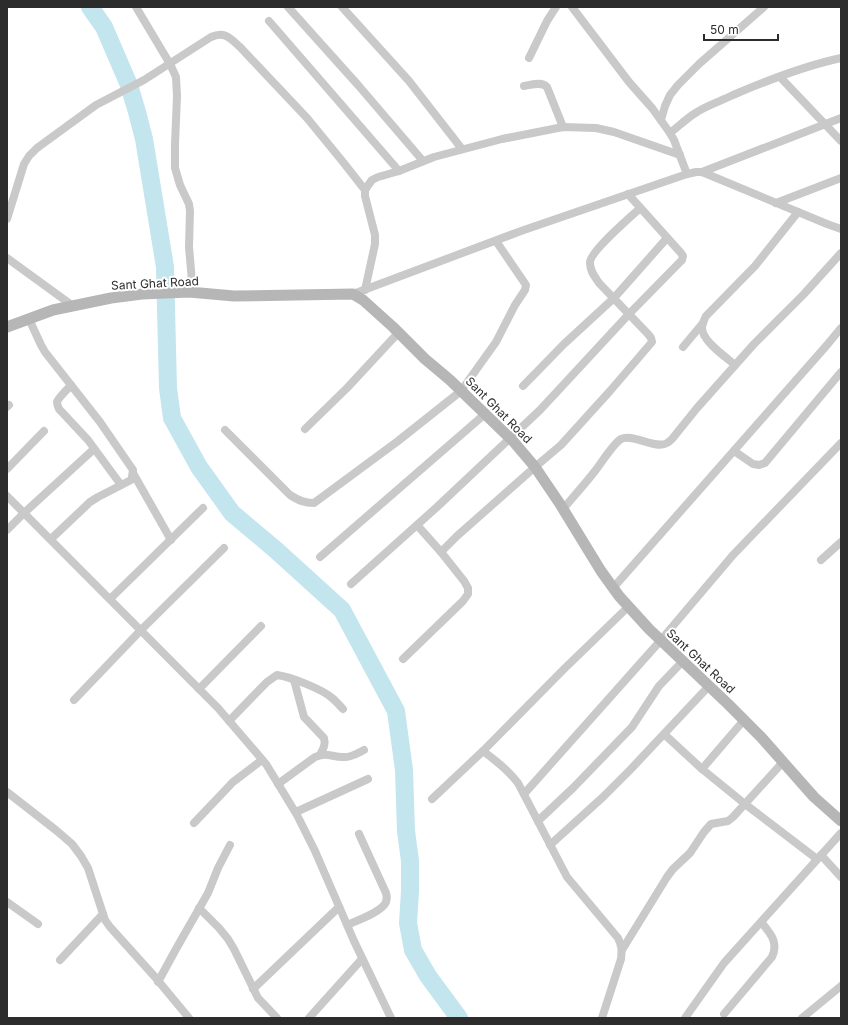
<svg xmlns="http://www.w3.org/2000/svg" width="848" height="1025" font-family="Inter,sans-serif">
<rect width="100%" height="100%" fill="#fff"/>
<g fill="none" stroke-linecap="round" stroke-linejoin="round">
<path stroke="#c2e5ee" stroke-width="18" d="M 90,7 L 104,27 L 129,85 L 137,112 L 144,139 L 165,267 L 168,388 L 172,418 L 199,467 L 232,513 L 277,551 L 342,610 L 396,711 L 404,770 L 406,831 L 410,861 L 410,891 L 408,923 L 413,950 L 428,976 L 459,1018"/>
<g stroke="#c9c9c9" stroke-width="8">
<path d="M 136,7 L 170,64 L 176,77 L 177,96 L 175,144 L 175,168 L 180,185 L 189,204 L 190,211 L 189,247 L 193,293"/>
<path d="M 288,7 L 358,85 L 423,161"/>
<path d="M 342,7 L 409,81 L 462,149"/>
<path d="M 572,7 L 629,82 L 652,108 L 670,133 L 674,140 L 687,174"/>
<path d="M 269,21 L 399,171"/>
<path d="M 529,58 L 547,21 L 556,7"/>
<path d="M 780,77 L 841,141"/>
<path d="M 524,86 C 531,85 542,81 547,87 L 563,127"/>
<path d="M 661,120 L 665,106 L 670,95 L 678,85 L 699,64 L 764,7"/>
<path d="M 670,133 C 679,126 687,118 697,112 C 708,105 721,101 733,95 C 768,80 804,66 841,58"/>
<path d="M 702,172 L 841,118"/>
<path d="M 776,203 L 841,178"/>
<path d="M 7,219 L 24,164 L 29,156 L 37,148 L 96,105 L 144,80 L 211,37 C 225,31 230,38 240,47 L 307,118 L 343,162 L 365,190"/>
<path d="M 7,258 L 73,306"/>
<path d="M 365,290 L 375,244 L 375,235 L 365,196 L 365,190 L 369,184 L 372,180 L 378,177 L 399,171 L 434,157 L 502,139 L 563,127 L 596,128 L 614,132 L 680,155"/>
<path d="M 353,294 L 521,231 L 687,174 L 696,172 L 702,172 L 827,224 L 841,229"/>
<path d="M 29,319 L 41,345 L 45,352 L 100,422 L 133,470 L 132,477 L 131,480 L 98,497 L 90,502 L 51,539"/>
<path d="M 683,347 L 703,323"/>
<path d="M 735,365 C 726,357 702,341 702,328 C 702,324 704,320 706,316 L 755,266 L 798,212"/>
<path d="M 71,385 C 68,389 58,398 57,402 C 57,405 58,407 59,409 L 88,440 L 121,485"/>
<path d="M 523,386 L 564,344 L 614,298 L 667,238"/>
<path d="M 7,407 L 9,405"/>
<path d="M 305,429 L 347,388 L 399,332"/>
<path d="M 225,430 L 290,495 C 298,500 304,503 314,503 L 398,441 L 461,391 L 496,342 L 515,305 L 525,290 L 526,285 L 496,241"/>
<path d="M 734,451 L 753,464 L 759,465 L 765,463 L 841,372"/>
<path d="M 7,469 L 44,431"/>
<path d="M 133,473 L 171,540"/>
<path d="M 7,496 L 218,708 L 266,764 L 297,815 L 315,851 L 354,941 L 391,1018"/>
<path d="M 563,509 C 574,496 585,484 595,471 C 602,462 613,444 621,439 C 632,433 656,450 667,443 C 669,442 670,441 672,439 L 697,408 L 754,344 L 804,294 L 841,253"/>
<path d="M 7,530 L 24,513 L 94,449"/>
<path d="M 441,552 L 457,536 L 535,467 L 561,445 L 610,391 L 652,342 L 651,338 L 648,334 L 599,283 C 595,277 590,271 590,263 C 589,252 631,217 640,208"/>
<path d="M 320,557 L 485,414"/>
<path d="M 821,560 L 841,542"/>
<path d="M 351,584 L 437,507 L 540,410 L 629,314 L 682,260 L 683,256 L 681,253 L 628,194"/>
<path d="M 613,588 L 827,345 L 841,328"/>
<path d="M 110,599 L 203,508"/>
<path d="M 403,659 L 463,601 L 468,594 L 468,588 L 464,581 L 441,552 L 417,525"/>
<path d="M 294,680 L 304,717 L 324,738 C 326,745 323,749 320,755"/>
<path d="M 199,689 L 261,626"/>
<path d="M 74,700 L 141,630 L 224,548"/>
<path d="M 229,721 L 267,682 L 277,675 C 291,677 322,689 332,698 C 336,701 340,706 343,709"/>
<path d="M 664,734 L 702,769 L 745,804 L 817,859"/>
<path d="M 483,751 C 496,761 508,770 518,783 L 567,877 L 618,938 C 622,946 622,950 621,959 L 602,1018"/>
<path d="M 702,769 L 744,720"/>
<path d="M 278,784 L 315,757 C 328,752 331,757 343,757 C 350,758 358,753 364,750"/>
<path d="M 7,792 L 57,831 L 72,844 L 81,856 L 88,868 L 105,920 L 110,927 L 155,977 L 189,1018"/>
<path d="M 524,794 L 661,640 L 733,555 L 841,443"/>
<path d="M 432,799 L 483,751 L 563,670 L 628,607"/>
<path d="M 296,812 L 368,779"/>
<path d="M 538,821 L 573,788 L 632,727 L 659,686 L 683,661"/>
<path d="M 194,823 L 233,782 L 262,760"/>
<path d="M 550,845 L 603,797 L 630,770 L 709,686"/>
<path d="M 821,855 L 841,877"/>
<path d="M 7,902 L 38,924"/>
<path d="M 199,908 L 219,928 L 228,939 L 234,949 L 258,998 L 277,1018"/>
<path d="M 347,925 C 356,921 382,912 386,902 C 387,899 387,896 386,893 L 359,834"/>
<path d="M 622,950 L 667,877 L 673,869 L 690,853 L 704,832 L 711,824 L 728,821 L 733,817 L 783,762"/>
<path d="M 60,960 L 103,914"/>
<path d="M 158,982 L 176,949 L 208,893 L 218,868 L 230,845"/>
<path d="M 253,989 L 339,907"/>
<path d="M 724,1014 L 772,957 C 779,942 770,933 761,922"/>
<path d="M 309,1018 L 362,959"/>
<path d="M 685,1018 L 724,963 L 841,833"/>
<path d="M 802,1018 L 841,986"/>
</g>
<path stroke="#b6b6b6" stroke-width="11" d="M 7,327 L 53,310 L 111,298 L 142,294 L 189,292 L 234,296 L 353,294 L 363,300 L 393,327 L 425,359 L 450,380 L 513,441 L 535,467 L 560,504 L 601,571 L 619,596 L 649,629 L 728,704 L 761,737 L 814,797 L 841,821"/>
</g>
<g text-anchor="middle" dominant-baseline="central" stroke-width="4" stroke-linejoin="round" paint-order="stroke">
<g font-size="12" fill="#2c2c2c" stroke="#fff">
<text transform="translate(155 283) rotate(-3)">Sant Ghat Road</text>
<text transform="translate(499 410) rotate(45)">Sant Ghat Road</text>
<text transform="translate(701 661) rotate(43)">Sant Ghat Road</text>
</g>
</g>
<rect width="848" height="1025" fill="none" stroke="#2c2c2c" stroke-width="16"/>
<path d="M704 34v6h74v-6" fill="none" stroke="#2c2c2c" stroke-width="2"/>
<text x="710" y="34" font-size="12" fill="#2c2c2c" stroke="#ffffff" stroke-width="3" paint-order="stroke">50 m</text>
</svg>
